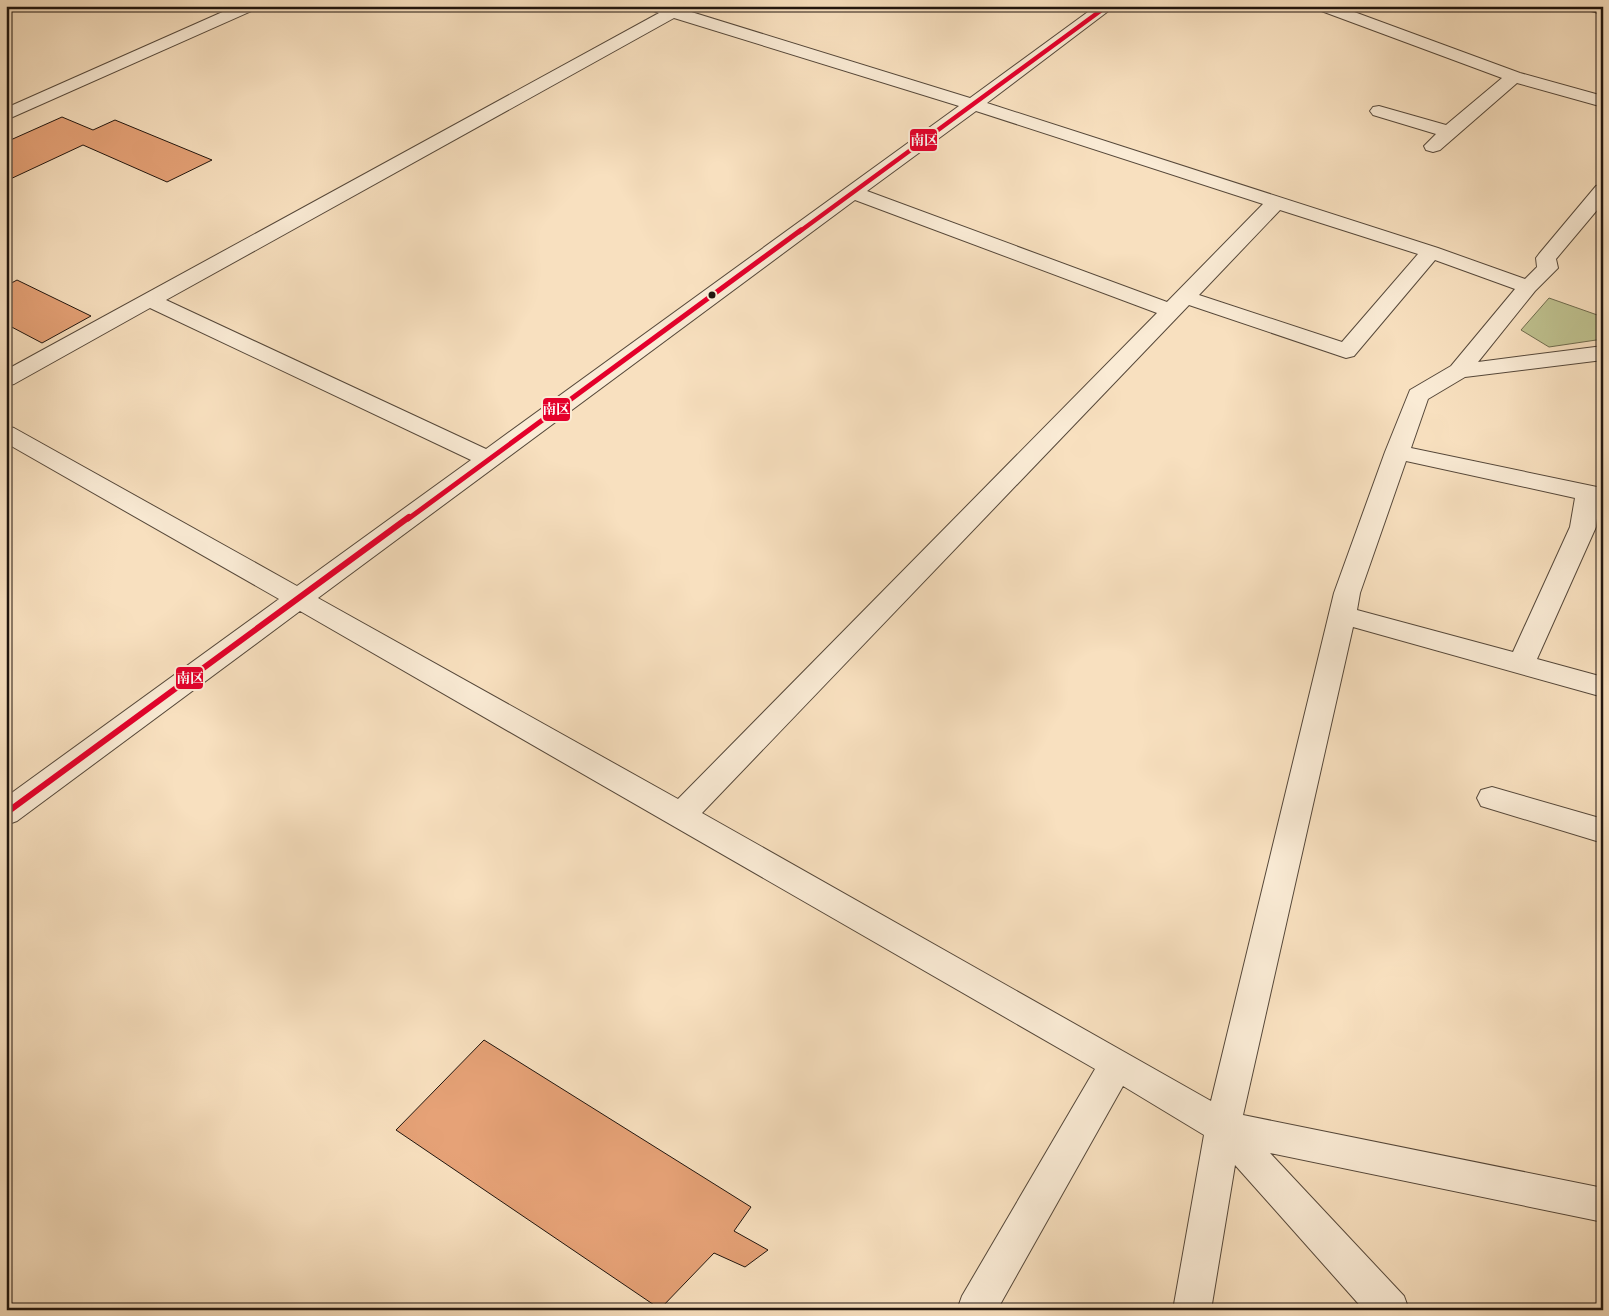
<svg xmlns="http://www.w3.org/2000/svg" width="1609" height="1316" font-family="'Libre Bodoni','Noto Serif JP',serif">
<rect width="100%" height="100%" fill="#f8e0bf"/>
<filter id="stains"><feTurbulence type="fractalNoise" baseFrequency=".004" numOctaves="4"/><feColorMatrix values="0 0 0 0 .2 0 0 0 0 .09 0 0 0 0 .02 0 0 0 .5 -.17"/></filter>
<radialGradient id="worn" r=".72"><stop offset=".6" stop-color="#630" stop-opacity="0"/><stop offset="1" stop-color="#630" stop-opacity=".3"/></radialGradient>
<path fill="#bfc290" stroke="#706c4f" d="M 1549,298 L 1603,317 L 1603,339 L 1549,347 L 1521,330 Z"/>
<g fill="#e6a277" stroke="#20150e">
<path d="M 62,117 L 93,130 L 115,120 L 212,160 L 167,182 L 83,145 L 6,181 L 6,142 Z"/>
<path d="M 17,280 L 91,316 L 42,343 L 6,324 L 6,286 Z"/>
<path d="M 484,1040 L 751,1207 L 734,1231 L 768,1250 L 745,1267 L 714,1253 L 660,1309 L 396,1130 Z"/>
</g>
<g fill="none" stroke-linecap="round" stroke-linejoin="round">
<g stroke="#56483a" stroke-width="2">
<g id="minor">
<path d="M 236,6 L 258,6 L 256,9 L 6,120 L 6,108 Z"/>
<path d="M 646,6 L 672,6 L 970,98 L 1096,6 L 1115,6 L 987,103 L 1438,248 L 1525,279 L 1537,267 L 1536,258 L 1539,254 L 1596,186 L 1603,184 L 1603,203 L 1556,259 L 1558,268 L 1535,291 L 1478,362 L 1603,346 L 1603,360 L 1465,377 L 1428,399 L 1411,448 L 1597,487 L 1600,493 L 1596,527 L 1537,659 L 1603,677 L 1603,697 L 1353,627 L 1243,1115 L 1603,1188 L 1603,1222 L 1270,1153 L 1404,1296 L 1409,1310 L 1364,1310 L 1235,1165 L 1211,1310 L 1173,1310 L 1204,1135 L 1123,1086 L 997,1310 L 957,1310 L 962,1296 L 1095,1069 L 300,611 L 17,821 L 6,825 L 6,797 L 279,599 L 6,443 L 6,426 L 14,428 L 297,586 L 471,460 L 150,308 L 14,384 L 6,386 L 6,370 L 659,13 L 648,9 ZM 674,18 L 959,106 L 486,449 L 166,300 ZM 976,111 L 1263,204 L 1167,302 L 867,191 ZM 855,200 L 1157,313 L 678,799 L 318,598 ZM 1280,210 L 1418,254 L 1342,342 L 1199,295 ZM 1435,260 L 1515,289 L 1451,366 L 1410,390 L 1385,452 L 1334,593 L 1211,1101 L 702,813 L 1189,305 L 1346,358 L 1354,356 ZM 1406,461 L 1575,498 L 1570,527 L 1513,652 L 1357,610 L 1360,593 Z"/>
<path d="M 1314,6 L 1338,6 L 1520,73 L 1603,96 L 1603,107 L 1517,83 L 1440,150 L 1433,152 L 1426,150 L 1424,146 L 1436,134 L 1373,115 L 1370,111 L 1373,107 L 1379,106 L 1446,125 L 1502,78 L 1316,9 Z"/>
<path d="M 1492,787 L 1603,819 L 1603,843 L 1481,806 L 1477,798 L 1481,790 Z"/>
</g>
</g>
<g stroke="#20150e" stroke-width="2">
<path id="highway" d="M 1581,6 L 1603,6 L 1603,14 L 1583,9 Z"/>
</g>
<use href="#minor" fill="#faebd5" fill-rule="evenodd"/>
<use href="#highway" fill="#f8e0bf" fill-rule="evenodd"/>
<g stroke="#faebd5" stroke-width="7">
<path id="bus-1-far2" d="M 799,232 L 1107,6"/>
</g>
<g stroke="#faebd5" stroke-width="8">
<path id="bus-1-far1" d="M 408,519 L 801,230"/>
</g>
<g stroke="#faebd5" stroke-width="10">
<path id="bus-1" d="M 6,813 L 409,517"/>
</g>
<use href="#bus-1-far2" stroke="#e4002b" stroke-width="4.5"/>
<use href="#bus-1-far1" stroke="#e4002b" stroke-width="5"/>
<use href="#bus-1" stroke="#e4002b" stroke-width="6"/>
</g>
<circle fill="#20150e" stroke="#faebd5" stroke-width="2" cx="712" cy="295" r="4.5"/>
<g stroke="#faebd5" stroke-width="2">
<rect x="909" y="128" width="29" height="24" rx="5" fill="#e4002b"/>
<rect x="542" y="397" width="29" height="25" rx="5" fill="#e4002b"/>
<rect x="175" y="666" width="29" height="24" rx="5" fill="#e4002b"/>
</g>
<g font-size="14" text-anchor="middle" font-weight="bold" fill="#fff">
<text x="924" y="145">南区</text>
<text x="556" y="414">南区</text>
<text x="190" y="683">南区</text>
</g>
<rect width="1609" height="1316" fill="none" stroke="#f8e0bf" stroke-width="25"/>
<rect x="8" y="8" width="1594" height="1301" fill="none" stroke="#20150e" stroke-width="2.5"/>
<rect x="12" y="12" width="1584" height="1291" fill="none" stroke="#20150e"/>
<rect width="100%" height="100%" filter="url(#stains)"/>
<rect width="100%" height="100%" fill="url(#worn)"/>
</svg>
